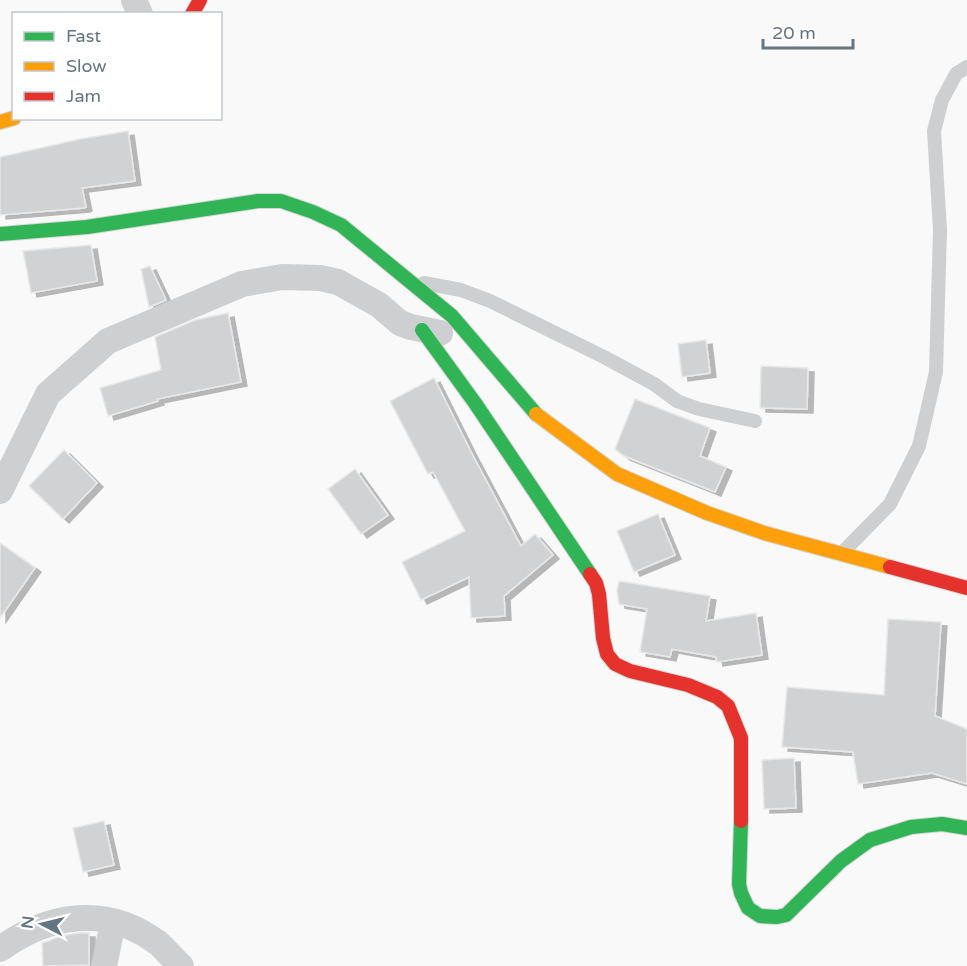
<svg xmlns="http://www.w3.org/2000/svg" width="967" height="966" font-family="'Varela Round',sans-serif">
<defs>
<filter id="shadow"><feDropShadow dx="6" dy="4" stdDeviation="0" flood-color="#0004"/></filter>
</defs>
<rect width="100%" height="100%" fill="#f9f9f9"/>
<g fill="#d0d2d3" stroke="#e8e8e8" stroke-width="1.5" filter="url(#shadow)">
<path d="M 128,131 L 135,181 L 82,188 L 86,207 L 84,208 L 0,215 L 0,157 L 80,139 Z"/>
<path d="M 91,245 L 97,281 L 31,293 L 23,251 Z"/>
<path d="M 150,266 L 166,300 L 149,307 L 141,269 Z"/>
<path d="M 228,313 L 241,382 L 157,399 L 158,401 L 108,416 L 100,388 L 161,370 L 155,337 L 195,320 Z"/>
<path d="M 706,340 L 710,373 L 682,377 L 678,344 Z"/>
<path d="M 761,366 L 808,368 L 807,409 L 760,408 Z"/>
<path d="M 434,378 L 471,452 L 521,546 L 535,534 L 553,555 L 504,596 L 505,616 L 471,618 L 469,577 L 421,600 L 402,562 L 465,531 L 433,472 L 428,474 L 390,401 Z"/>
<path d="M 635,399 L 710,428 L 700,456 L 726,467 L 715,492 L 624,456 L 615,449 Z"/>
<path d="M 64,450 L 97,483 L 63,519 L 29,486 Z"/>
<path d="M 355,469 L 388,515 L 361,534 L 328,489 Z"/>
<path d="M 658,514 L 675,555 L 634,572 L 617,531 Z"/>
<path d="M 0,543 L 35,568 L 0,618 Z"/>
<path d="M 619,581 L 710,596 L 706,621 L 756,613 L 762,655 L 717,662 L 716,657 L 672,649 L 670,657 L 640,652 L 647,609 L 619,604 L 617,591 Z"/>
<path d="M 888,619 L 941,622 L 935,716 L 967,729 L 967,784 L 932,773 L 858,784 L 853,752 L 782,747 L 787,687 L 884,695 Z"/>
<path d="M 794,758 L 796,808 L 764,809 L 762,760 Z"/>
<path d="M 104,821 L 114,865 L 83,872 L 73,828 Z"/>
<path d="M 79,933 L 89,933 L 89,965 L 43,966 L 42,943 L 61,936 Z"/>
</g>
<g fill="none" stroke-linecap="round" stroke-linejoin="round">
<g stroke="#d5d6d7" stroke-width="16">
<g id="fast">
<path d="M 0,234 L 87,227 L 258,201 L 281,201 L 313,212 L 341,225 L 452,316 L 536,414"/>
<path d="M 422,330 L 475,403 L 590,574"/>
<path d="M 741,821 L 739,884 L 741,893 L 748,908 L 760,916 L 777,917 L 786,915 L 841,861 L 870,840 L 911,827 L 942,824 L 967,828"/>
</g>
</g>
<g stroke="#d5d6d7" stroke-width="16">
<g id="slow">
<path d="M 0,122 L 14,118"/>
<path d="M 536,414 L 617,474 L 707,513 L 764,533 L 890,567"/>
</g>
</g>
<g stroke="#d5d6d7" stroke-width="16">
<g id="jam">
<path d="M 192,14 L 200,0"/>
<path d="M 890,567 L 967,588"/>
<path d="M 590,574 L 596,583 L 599,594 L 603,638 L 607,654 L 615,664 L 630,671 L 688,685 L 717,697 L 728,706 L 741,738 L 741,821"/>
</g>
</g>
<g stroke="#cecfd0" stroke-width="14">
<path d="M 424,283 L 461,290 L 490,301 L 604,357 L 654,384 L 677,401 L 699,409 L 755,421"/>
<path d="M 843,552 L 890,504 L 919,446 L 936,372 L 940,230 L 934,131 L 942,100 L 956,74 L 967,67"/>
</g>
<g stroke="#cecfd0" stroke-width="26">
<path d="M 134,0 L 140,14"/>
<path d="M 0,491 L 48,394 L 108,341 L 242,284 L 282,277 L 320,278 L 338,282 L 379,305 L 400,323 L 411,327 L 440,333"/>
<path d="M 0,949 C 49,914 106,904 158,943 C 166,950 173,959 181,966"/>
<path d="M 104,966 L 113,922"/>
</g>
<use href="#fast" stroke="#30b455" stroke-width="14"/>
<use href="#slow" stroke="#ff9f0a" stroke-width="14"/>
<use href="#jam" stroke="#e5322d" stroke-width="14"/>
</g>
<rect x="12" y="12" width="210" height="108" fill="#ffffff" stroke="#c1c8cd" stroke-width="1.5"/>
<rect x="24" y="32" width="30" height="9" fill="#30b455" stroke="#c1c8cd" stroke-width="1.5"/>
<text x="66" y="42" font-size="18" fill="#657683">Fast</text>
<rect x="24" y="62" width="30" height="9" fill="#ff9f0a" stroke="#c1c8cd" stroke-width="1.5"/>
<text x="66" y="72" font-size="18" fill="#657683">Slow</text>
<rect x="24" y="92" width="30" height="9" fill="#e5322d" stroke="#c1c8cd" stroke-width="1.5"/>
<text x="66" y="102" font-size="18" fill="#657683">Jam</text>
<g transform="translate(42 924) rotate(277)" stroke="#ffffff" stroke-width="4.5" paint-order="stroke">
<path d="M0-4.5L10 22L0 15L-10 22Z" fill="#657683"/>
<text y="-9" font-size="16" font-weight="bold" text-anchor="middle" fill="#657683">N</text>
</g>
<path d="M763 39v9h90v-9" fill="none" stroke="#657683" stroke-width="3"/>
<text x="772" y="39" font-size="18" fill="#657683" stroke="#ffffff" stroke-width="4.5" paint-order="stroke">20 m</text>
</svg>
